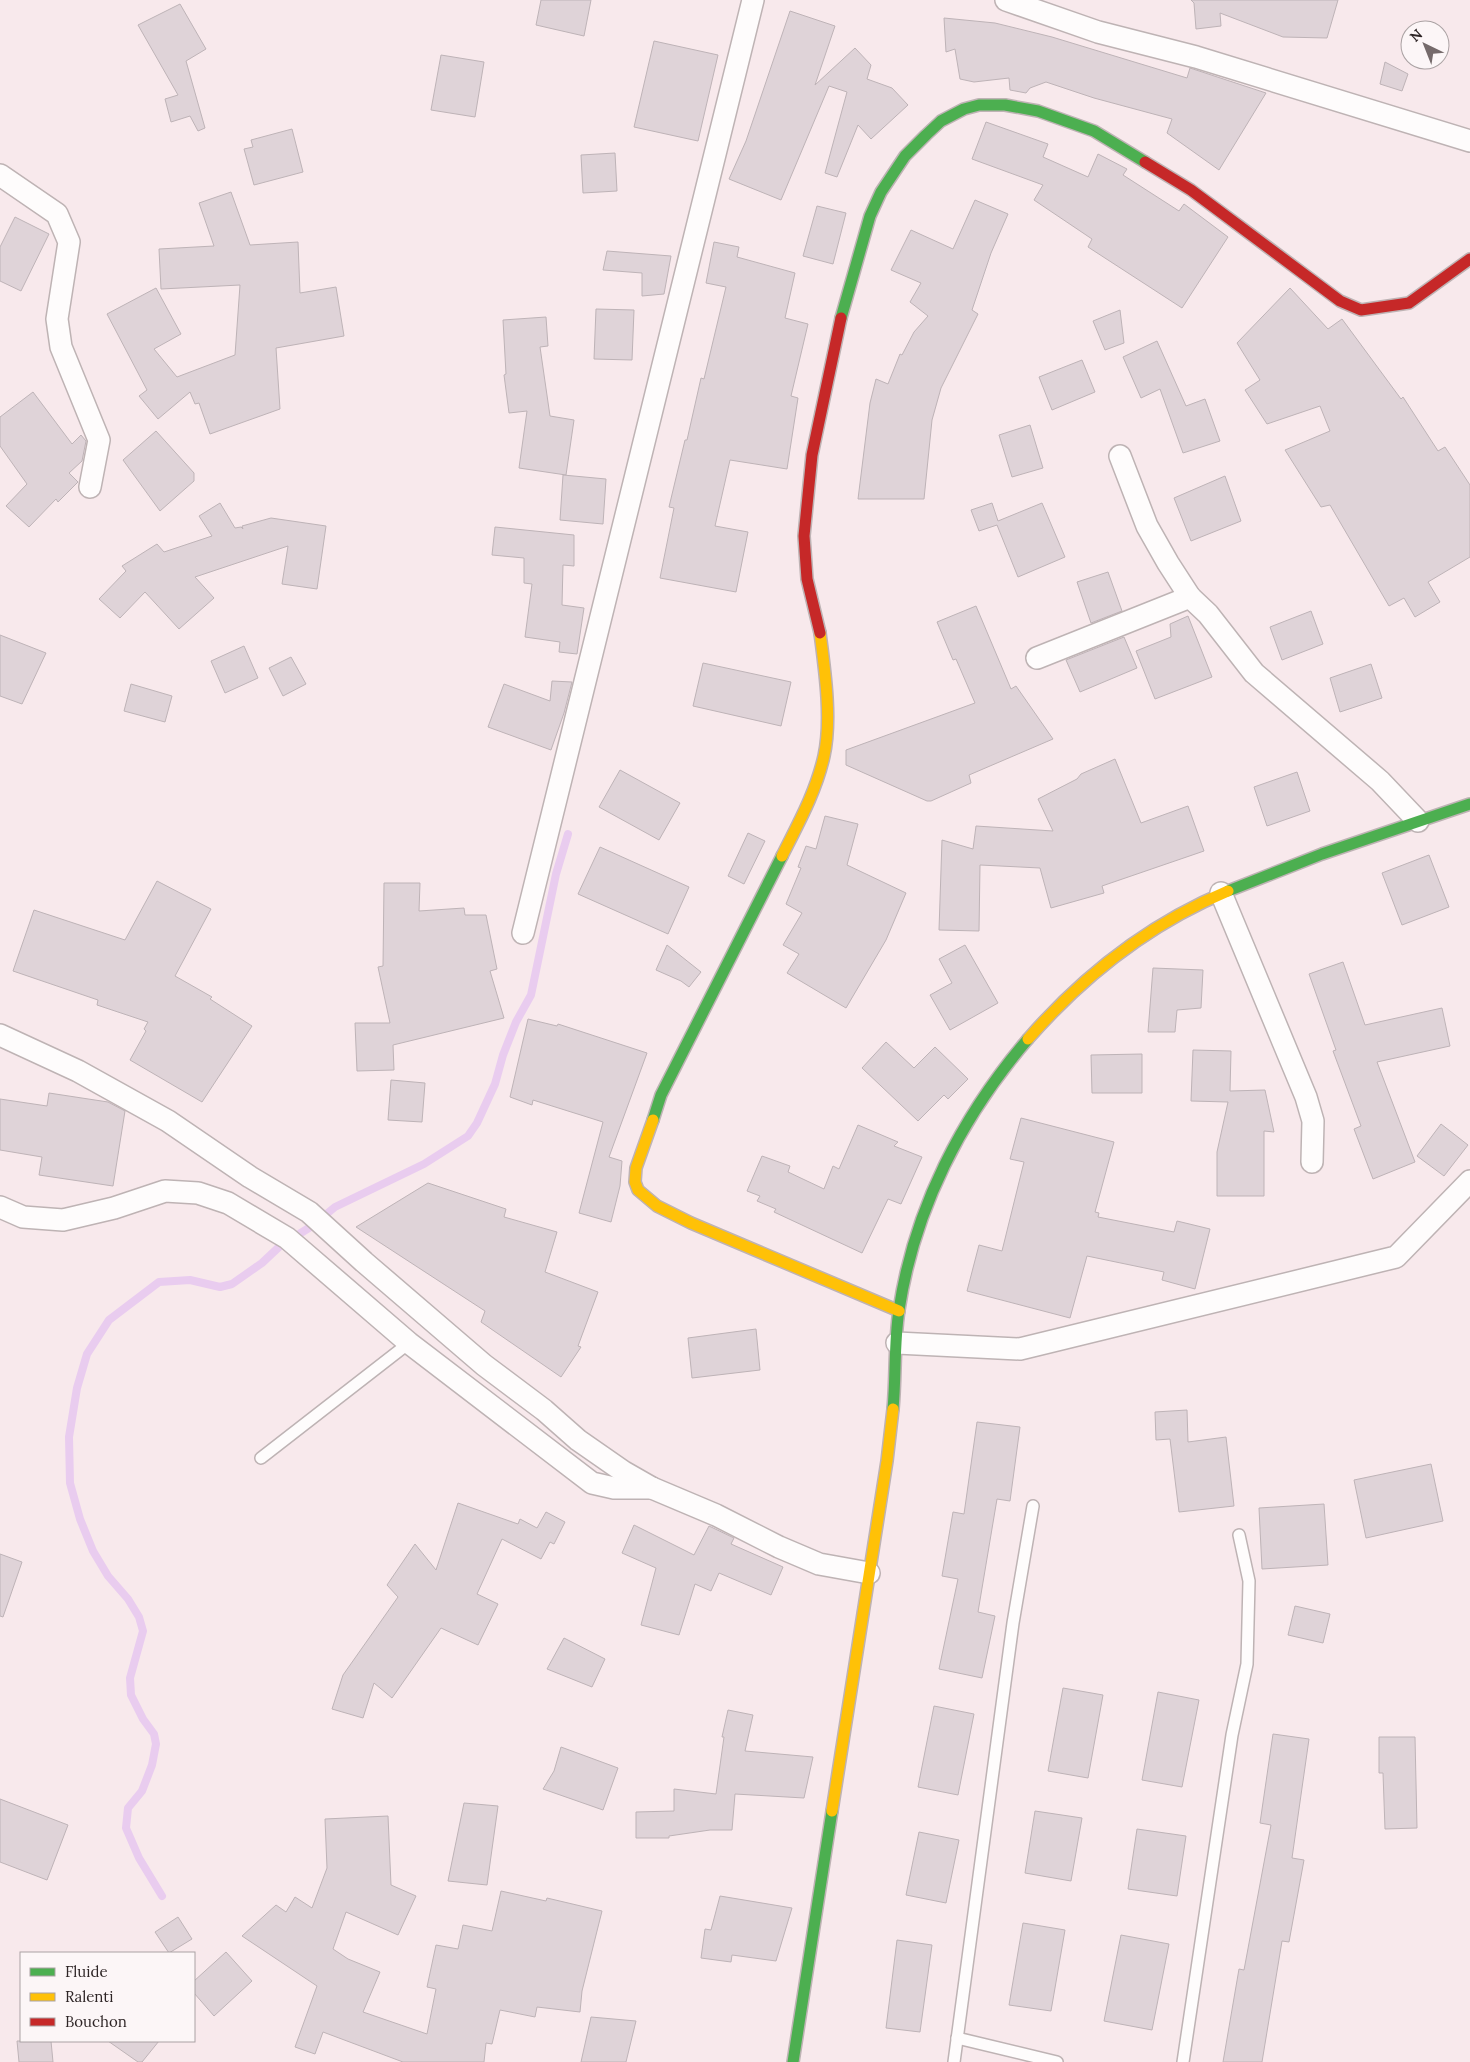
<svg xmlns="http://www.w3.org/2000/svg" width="1470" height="2062" font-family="Lora,serif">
<rect width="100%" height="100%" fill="#f8e9ec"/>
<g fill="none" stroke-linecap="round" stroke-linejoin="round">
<path stroke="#e9ccef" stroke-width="8" d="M 162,1896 L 139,1858 L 126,1828 L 128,1808 L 142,1791 L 152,1765 L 156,1744 L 154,1734 L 143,1719 L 131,1695 L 130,1678 L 143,1631 L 139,1617 L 128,1599 L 108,1576 L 93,1551 L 80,1519 L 70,1483 L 69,1437 L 77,1388 L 87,1354 L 109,1320 L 159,1282 L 190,1280 L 220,1287 L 232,1284 L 262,1263 L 280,1246 L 312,1226 L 335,1207 L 424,1164 L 468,1136 L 477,1123 L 495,1084 L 503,1055 L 516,1022 L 531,995 L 556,874 L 568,834"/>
</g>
<g fill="#dfd3d8" stroke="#beb3b7">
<path d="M 541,0 L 591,0 L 584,36 L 536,25 Z"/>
<path d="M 1191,0 L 1338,0 L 1327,38 L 1283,37 L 1220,13 L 1221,26 L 1196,29 L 1194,3 Z"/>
<path d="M 180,4 L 206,49 L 186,61 L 205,128 L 198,131 L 190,116 L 171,122 L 165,99 L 178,95 L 138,25 Z"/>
<path d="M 790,11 L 835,26 L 815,85 L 855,48 L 871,65 L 867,79 L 892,88 L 908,105 L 871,139 L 858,125 L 837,177 L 825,173 L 847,92 L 829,86 L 781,200 L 729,179 L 746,141 Z"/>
<path d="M 944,18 L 995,23 L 1052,37 L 1187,78 L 1190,68 L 1266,93 L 1219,170 L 1167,133 L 1172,119 L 1094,98 L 1046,82 L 1030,88 L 1026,93 L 1010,90 L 1009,78 L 974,82 L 960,79 L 955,49 L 946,52 Z"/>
<path d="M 654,41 L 718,55 L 698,141 L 634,127 Z"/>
<path d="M 441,55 L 484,62 L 475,117 L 431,110 Z"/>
<path d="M 1385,62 L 1408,74 L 1402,91 L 1380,84 Z"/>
<path d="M 986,122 L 1048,144 L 1043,157 L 1088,177 L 1098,154 L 1127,169 L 1123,175 L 1179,211 L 1184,204 L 1228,237 L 1182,308 L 1088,247 L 1092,239 L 1034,200 L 1043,185 L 972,159 Z"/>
<path d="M 292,129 L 303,172 L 254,185 L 244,149 L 253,147 L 251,140 Z"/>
<path d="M 615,153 L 617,191 L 583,193 L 581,155 Z"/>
<path d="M 231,192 L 250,245 L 298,242 L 300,293 L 336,287 L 344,336 L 276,348 L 280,409 L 210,434 L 199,403 L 195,404 L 190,392 L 158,419 L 139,396 L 147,390 L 107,314 L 156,288 L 181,334 L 154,349 L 177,377 L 235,355 L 240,285 L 161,289 L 159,249 L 214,246 L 199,203 Z"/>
<path d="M 975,200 L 1008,214 L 991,253 L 972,310 L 978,314 L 941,388 L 932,420 L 924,499 L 858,499 L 870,403 L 876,379 L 888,384 L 900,354 L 902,355 L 914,332 L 928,316 L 910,302 L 921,283 L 891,270 L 911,230 L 953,249 Z"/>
<path d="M 817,206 L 846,213 L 833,264 L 803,256 Z"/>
<path d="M 15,217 L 49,234 L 21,291 L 0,281 L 0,247 Z"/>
<path d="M 714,242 L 739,247 L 737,257 L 795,273 L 785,318 L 808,324 L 791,396 L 798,398 L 787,469 L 730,460 L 715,526 L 748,532 L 736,592 L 660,578 L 674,508 L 669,507 L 685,440 L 687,440 L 701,378 L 704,379 L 726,287 L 706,283 Z"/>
<path d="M 607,251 L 671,256 L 664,294 L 642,296 L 642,273 L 603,270 Z"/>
<path d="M 1290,288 L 1328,329 L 1342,319 L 1401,399 L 1403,397 L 1438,451 L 1445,447 L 1470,485 L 1470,557 L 1428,582 L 1440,602 L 1415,617 L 1404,598 L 1389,606 L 1330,505 L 1321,507 L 1285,450 L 1330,431 L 1320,406 L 1267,424 L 1245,390 L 1260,380 L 1237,343 Z"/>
<path d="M 596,309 L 634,310 L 632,360 L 594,359 Z"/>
<path d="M 1120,310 L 1124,343 L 1105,350 L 1093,321 Z"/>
<path d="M 546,317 L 548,346 L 540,347 L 550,416 L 574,420 L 566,475 L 519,468 L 527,411 L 509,413 L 504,375 L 506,374 L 503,320 Z"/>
<path d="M 1157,341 L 1186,406 L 1205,399 L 1220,441 L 1183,453 L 1160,389 L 1141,398 L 1123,357 Z"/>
<path d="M 1082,360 L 1095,392 L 1052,410 L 1039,377 Z"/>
<path d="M 33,392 L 72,444 L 81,435 L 86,441 L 82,461 L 69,473 L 78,482 L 58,502 L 56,499 L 29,527 L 6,506 L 27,484 L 0,446 L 0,417 Z"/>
<path d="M 1030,425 L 1043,468 L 1012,477 L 999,435 Z"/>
<path d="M 156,431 L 194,473 L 194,481 L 160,511 L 123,460 Z"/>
<path d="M 563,475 L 606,479 L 603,524 L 560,520 Z"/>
<path d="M 1225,476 L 1241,521 L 1191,541 L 1174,498 Z"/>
<path d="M 220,503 L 235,528 L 241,527 L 243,529 L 242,526 L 271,518 L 326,526 L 317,589 L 282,584 L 288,546 L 195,577 L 214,598 L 179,629 L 145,592 L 120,618 L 99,599 L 126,571 L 122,566 L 157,544 L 164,552 L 212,536 L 199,516 Z"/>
<path d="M 992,503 L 998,521 L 1042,503 L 1065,557 L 1018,577 L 997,525 L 979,531 L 971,510 Z"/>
<path d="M 495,527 L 574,535 L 574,566 L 563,565 L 562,605 L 584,608 L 577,654 L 559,652 L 560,642 L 525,637 L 532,584 L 524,583 L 524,558 L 492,555 Z"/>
<path d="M 1108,572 L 1122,611 L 1091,623 L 1077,582 Z"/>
<path d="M 976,606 L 1011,689 L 1016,686 L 1053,739 L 969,775 L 971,783 L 931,801 L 927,801 L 846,765 L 846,750 L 975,703 L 956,659 L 953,660 L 937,622 Z"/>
<path d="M 1311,611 L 1323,644 L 1282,660 L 1270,627 Z"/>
<path d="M 1188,616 L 1212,677 L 1155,699 L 1136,651 L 1171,637 L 1170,624 Z"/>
<path d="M 0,635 L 46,653 L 22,704 L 0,696 Z"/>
<path d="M 1124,637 L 1137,668 L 1080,692 L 1066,660 Z"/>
<path d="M 244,646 L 258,678 L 225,693 L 211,661 Z"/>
<path d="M 291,657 L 306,684 L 283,696 L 269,668 Z"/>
<path d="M 703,663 L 791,682 L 781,726 L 693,706 Z"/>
<path d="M 1371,664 L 1382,698 L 1340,712 L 1330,678 Z"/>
<path d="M 552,681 L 572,682 L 564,713 L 551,750 L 488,727 L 504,684 L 550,701 Z"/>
<path d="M 131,684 L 172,696 L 165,722 L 124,711 Z"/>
<path d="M 1115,759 L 1141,823 L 1188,806 L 1204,851 L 1102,886 L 1104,893 L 1051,908 L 1040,868 L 980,865 L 979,931 L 939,930 L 942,840 L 973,849 L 976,826 L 1053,831 L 1038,799 L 1077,779 L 1081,774 Z"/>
<path d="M 620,770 L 680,803 L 659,840 L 599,807 Z"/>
<path d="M 1297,772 L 1310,811 L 1267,826 L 1254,787 Z"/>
<path d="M 825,816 L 858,824 L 847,865 L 906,893 L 886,940 L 846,1008 L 787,973 L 799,954 L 783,945 L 802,913 L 786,904 L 801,868 L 798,867 L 806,846 L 816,849 Z"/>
<path d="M 748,833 L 765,841 L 744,884 L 728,876 Z"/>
<path d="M 600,847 L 689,887 L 668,934 L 578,894 Z"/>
<path d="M 1429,855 L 1449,907 L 1402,925 L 1382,873 Z"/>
<path d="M 157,881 L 211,909 L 175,976 L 212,997 L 210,999 L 252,1026 L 202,1102 L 130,1060 L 146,1031 L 144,1029 L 148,1022 L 97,1005 L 98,1000 L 13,971 L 34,910 L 125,940 Z"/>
<path d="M 384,883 L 420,883 L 419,911 L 464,908 L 465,915 L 486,915 L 497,969 L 490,971 L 504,1018 L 393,1045 L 394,1070 L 357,1071 L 355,1023 L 390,1023 L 378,967 L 383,966 Z"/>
<path d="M 667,945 L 701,972 L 689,987 L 681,981 L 656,970 Z"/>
<path d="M 965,945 L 998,1003 L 950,1030 L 930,995 L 952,983 L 939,959 Z"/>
<path d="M 1343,962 L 1365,1025 L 1442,1008 L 1450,1046 L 1377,1062 L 1415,1162 L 1373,1179 L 1354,1129 L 1361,1126 L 1333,1051 L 1336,1050 L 1309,974 Z"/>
<path d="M 1153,968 L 1203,970 L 1201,1008 L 1177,1010 L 1175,1032 L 1148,1032 Z"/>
<path d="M 528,1019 L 557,1026 L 558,1024 L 647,1053 L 609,1157 L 622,1161 L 620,1186 L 611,1222 L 579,1213 L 603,1122 L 533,1100 L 532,1105 L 510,1097 Z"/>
<path d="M 886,1042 L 914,1068 L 935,1047 L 968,1079 L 948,1099 L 944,1095 L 918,1121 L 862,1068 Z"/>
<path d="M 1193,1050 L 1231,1051 L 1230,1091 L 1265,1090 L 1274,1132 L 1264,1131 L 1264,1196 L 1217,1196 L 1217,1152 L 1228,1102 L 1191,1101 Z"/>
<path d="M 1142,1054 L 1142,1093 L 1092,1093 L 1091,1055 Z"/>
<path d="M 391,1080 L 425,1083 L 422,1122 L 388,1120 Z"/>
<path d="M 49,1093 L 108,1102 L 125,1111 L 113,1186 L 39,1175 L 42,1157 L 0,1150 L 0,1099 L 47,1106 Z"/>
<path d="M 1021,1118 L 1114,1142 L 1095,1212 L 1099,1213 L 1098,1217 L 1174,1232 L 1177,1221 L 1210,1229 L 1195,1289 L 1162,1280 L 1164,1272 L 1087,1256 L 1070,1318 L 967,1291 L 979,1245 L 1002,1251 L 1024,1162 L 1010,1159 Z"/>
<path d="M 1441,1124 L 1468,1145 L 1444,1176 L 1417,1156 Z"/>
<path d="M 858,1125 L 898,1142 L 894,1146 L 922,1157 L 901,1204 L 888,1199 L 862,1253 L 774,1212 L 776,1209 L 757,1201 L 760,1196 L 747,1191 L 762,1156 L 790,1166 L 788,1172 L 824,1189 L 833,1166 L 839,1169 Z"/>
<path d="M 428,1183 L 506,1209 L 504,1217 L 557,1232 L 545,1272 L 598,1292 L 578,1346 L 581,1347 L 561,1377 L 481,1322 L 485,1311 L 356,1227 Z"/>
<path d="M 756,1329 L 760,1370 L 692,1378 L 688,1338 Z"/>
<path d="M 1187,1410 L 1188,1442 L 1226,1437 L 1234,1506 L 1179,1512 L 1170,1439 L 1156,1440 L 1155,1412 Z"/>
<path d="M 977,1422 L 1020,1427 L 1010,1501 L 997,1499 L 978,1612 L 995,1616 L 982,1678 L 939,1669 L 958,1579 L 942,1576 L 953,1512 L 964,1514 Z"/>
<path d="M 1431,1464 L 1443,1521 L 1366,1538 L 1354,1480 Z"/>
<path d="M 458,1503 L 518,1524 L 520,1519 L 537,1528 L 546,1512 L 565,1522 L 554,1544 L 550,1542 L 541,1559 L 502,1539 L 477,1594 L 498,1604 L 478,1645 L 441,1628 L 392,1698 L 374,1683 L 363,1718 L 332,1709 L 343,1675 L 398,1597 L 387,1585 L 415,1544 L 436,1570 Z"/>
<path d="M 1324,1504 L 1328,1565 L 1262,1569 L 1259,1508 Z"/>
<path d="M 634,1525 L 694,1555 L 709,1526 L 734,1538 L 731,1544 L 783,1567 L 771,1595 L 719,1573 L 711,1591 L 695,1584 L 679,1635 L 641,1625 L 656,1568 L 622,1553 Z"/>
<path d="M 0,1554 L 22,1562 L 3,1617 L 0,1616 Z"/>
<path d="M 1295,1606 L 1330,1614 L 1323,1643 L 1288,1635 Z"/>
<path d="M 564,1638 L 605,1659 L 592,1687 L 547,1669 Z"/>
<path d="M 1063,1688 L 1103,1695 L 1088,1778 L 1048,1771 Z"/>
<path d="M 1158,1692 L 1199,1700 L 1182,1787 L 1142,1780 Z"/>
<path d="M 934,1706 L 974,1714 L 958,1795 L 918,1787 Z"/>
<path d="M 728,1710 L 753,1715 L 745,1751 L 813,1757 L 804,1798 L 735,1794 L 732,1830 L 710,1830 L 669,1836 L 669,1838 L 636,1838 L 636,1812 L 674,1811 L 674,1789 L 716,1794 L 724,1737 L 722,1737 Z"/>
<path d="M 1273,1734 L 1309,1739 L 1292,1858 L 1304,1860 L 1289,1942 L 1282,1941 L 1262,2062 L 1223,2062 L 1239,1969 L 1244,1970 L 1271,1825 L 1260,1823 Z"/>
<path d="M 1379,1737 L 1415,1737 L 1417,1828 L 1385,1829 L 1383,1773 L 1379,1773 Z"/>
<path d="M 561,1747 L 618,1768 L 603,1810 L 543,1789 L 554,1771 Z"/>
<path d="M 0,1799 L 68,1825 L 47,1880 L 0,1862 Z"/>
<path d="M 464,1803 L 498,1806 L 487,1885 L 448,1881 Z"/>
<path d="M 1035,1811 L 1082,1818 L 1071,1881 L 1025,1873 Z"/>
<path d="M 388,1816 L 391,1885 L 416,1896 L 398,1935 L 346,1912 L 333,1949 L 348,1959 L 380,1972 L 363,2012 L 427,2034 L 436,1989 L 427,1987 L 436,1945 L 458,1949 L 463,1925 L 492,1931 L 501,1891 L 546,1901 L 547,1898 L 602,1911 L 582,1991 L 580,2012 L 537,2007 L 535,2017 L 500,2010 L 492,2044 L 486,2043 L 484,2062 L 403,2062 L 323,2032 L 315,2054 L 295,2047 L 317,1986 L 242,1936 L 276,1905 L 286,1912 L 295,1897 L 312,1908 L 327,1868 L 325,1819 Z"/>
<path d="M 1137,1829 L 1186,1836 L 1177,1896 L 1128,1889 Z"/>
<path d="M 919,1832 L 959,1840 L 946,1903 L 906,1895 Z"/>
<path d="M 720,1896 L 792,1908 L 776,1961 L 732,1955 L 731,1962 L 701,1958 L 705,1929 L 711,1930 Z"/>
<path d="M 178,1917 L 192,1939 L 169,1953 L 155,1932 Z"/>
<path d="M 1023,1923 L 1065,1930 L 1051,2011 L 1009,2005 Z"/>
<path d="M 1121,1935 L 1169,1944 L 1152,2030 L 1104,2021 Z"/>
<path d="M 897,1940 L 932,1945 L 920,2032 L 886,2028 Z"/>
<path d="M 226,1952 L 252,1981 L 214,2016 L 194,1993 L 194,1981 Z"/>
<path d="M 591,2017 L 636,2021 L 626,2062 L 581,2062 Z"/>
<path d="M 17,2041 L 51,2041 L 53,2062 L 19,2062 Z"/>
<path d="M 108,2041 L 159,2041 L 142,2062 L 138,2062 Z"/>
</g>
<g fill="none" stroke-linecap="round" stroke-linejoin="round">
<g stroke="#beb3b4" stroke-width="14">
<g id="lane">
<path d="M 261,1458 L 409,1343"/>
<path d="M 957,2038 L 1057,2062"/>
<path d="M 954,2062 L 1013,1623 L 1033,1506"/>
<path d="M 1183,2062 L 1232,1735 L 1247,1664 L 1249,1581 L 1239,1535"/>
</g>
</g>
<g stroke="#beb3b4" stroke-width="24">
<g id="street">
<path d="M 1006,0 L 1098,32 L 1196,57 L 1470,141"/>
<path d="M 0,175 L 57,214 L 69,242 L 57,319 L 61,347 L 99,440 L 90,487"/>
<path d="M 1120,456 L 1147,526 L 1168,563 L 1190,597 L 1208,614 L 1254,673 L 1380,781 L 1418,821"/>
<path d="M 1037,658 L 1190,597"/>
<path d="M 1221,893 L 1306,1097 L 1313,1121 L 1312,1162"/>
<path d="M 523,933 L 753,0"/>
<path d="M 0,1035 L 78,1071 L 168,1121 L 250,1177 L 309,1212 L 364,1262 L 484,1365 L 544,1410 L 578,1440 L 624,1472 L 652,1488 L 716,1515 L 779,1547 L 819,1564 L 869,1573"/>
<path d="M 0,1207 L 23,1217 L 63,1220 L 114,1208 L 165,1191 L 198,1193 L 228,1203 L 287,1238 L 409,1343 L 592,1483 L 614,1488 L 652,1488"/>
<path d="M 897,1343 L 1020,1349 L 1396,1257 L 1470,1181"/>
</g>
</g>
<g stroke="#beb3b4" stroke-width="14">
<g id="fast">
<path d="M 841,318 L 870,216 L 881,192 L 905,156 L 926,135 L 941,121 L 964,109 L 979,105 L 1005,105 L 1038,111 L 1094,131 L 1145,162"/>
<path d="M 1228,891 L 1322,854 L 1470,804"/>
<path d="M 653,1120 L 661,1095 L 782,856"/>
<path d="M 893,1409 C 896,1376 894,1343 899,1310 C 914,1209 962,1116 1028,1039"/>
<path d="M 793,2062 L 832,1811"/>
</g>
</g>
<g stroke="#beb3b4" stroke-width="14">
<g id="slow">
<path d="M 782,856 C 798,824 816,792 824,756 C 832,720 825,671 820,633"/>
<path d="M 1028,1039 C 1083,976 1151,923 1228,891"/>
<path d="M 653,1120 L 636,1168 L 635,1182 L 638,1190 L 657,1206 L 691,1223 L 899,1311"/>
<path d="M 832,1811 L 887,1461 L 893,1409"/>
</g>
</g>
<g stroke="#beb3b4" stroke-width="14">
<g id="jam">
<path d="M 1145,162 L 1191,190 L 1340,301 L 1361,310 L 1409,303 L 1470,259"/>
<path d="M 820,633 L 807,579 L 804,536 L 812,455 L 841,318"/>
</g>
</g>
<use href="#lane" stroke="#fefcfc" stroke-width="11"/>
<use href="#street" stroke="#fefcfc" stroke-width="21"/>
<use href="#fast" stroke="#4caf50" stroke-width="11"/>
<use href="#slow" stroke="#ffc107" stroke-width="11"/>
<use href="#jam" stroke="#c62828" stroke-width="11"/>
</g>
<rect x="20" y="1952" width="175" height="90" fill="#fcf6f7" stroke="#aaa2a3"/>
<rect x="30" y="1968" width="25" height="8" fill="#4caf50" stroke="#aaa2a3"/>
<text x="65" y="1977" font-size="15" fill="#2e2526">Fluide</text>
<rect x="30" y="1993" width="25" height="8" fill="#ffc107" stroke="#aaa2a3"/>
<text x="65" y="2002" font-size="15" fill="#2e2526">Ralenti</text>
<rect x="30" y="2018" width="25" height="8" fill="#c62828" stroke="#aaa2a3"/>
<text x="65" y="2027" font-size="15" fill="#2e2526">Bouchon</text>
<g transform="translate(1425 45) rotate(317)"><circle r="24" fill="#fcf6f7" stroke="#aaa2a3"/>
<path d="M0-4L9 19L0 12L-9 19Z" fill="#756a6b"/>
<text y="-8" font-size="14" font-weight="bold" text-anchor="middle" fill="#2e2526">N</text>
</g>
</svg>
